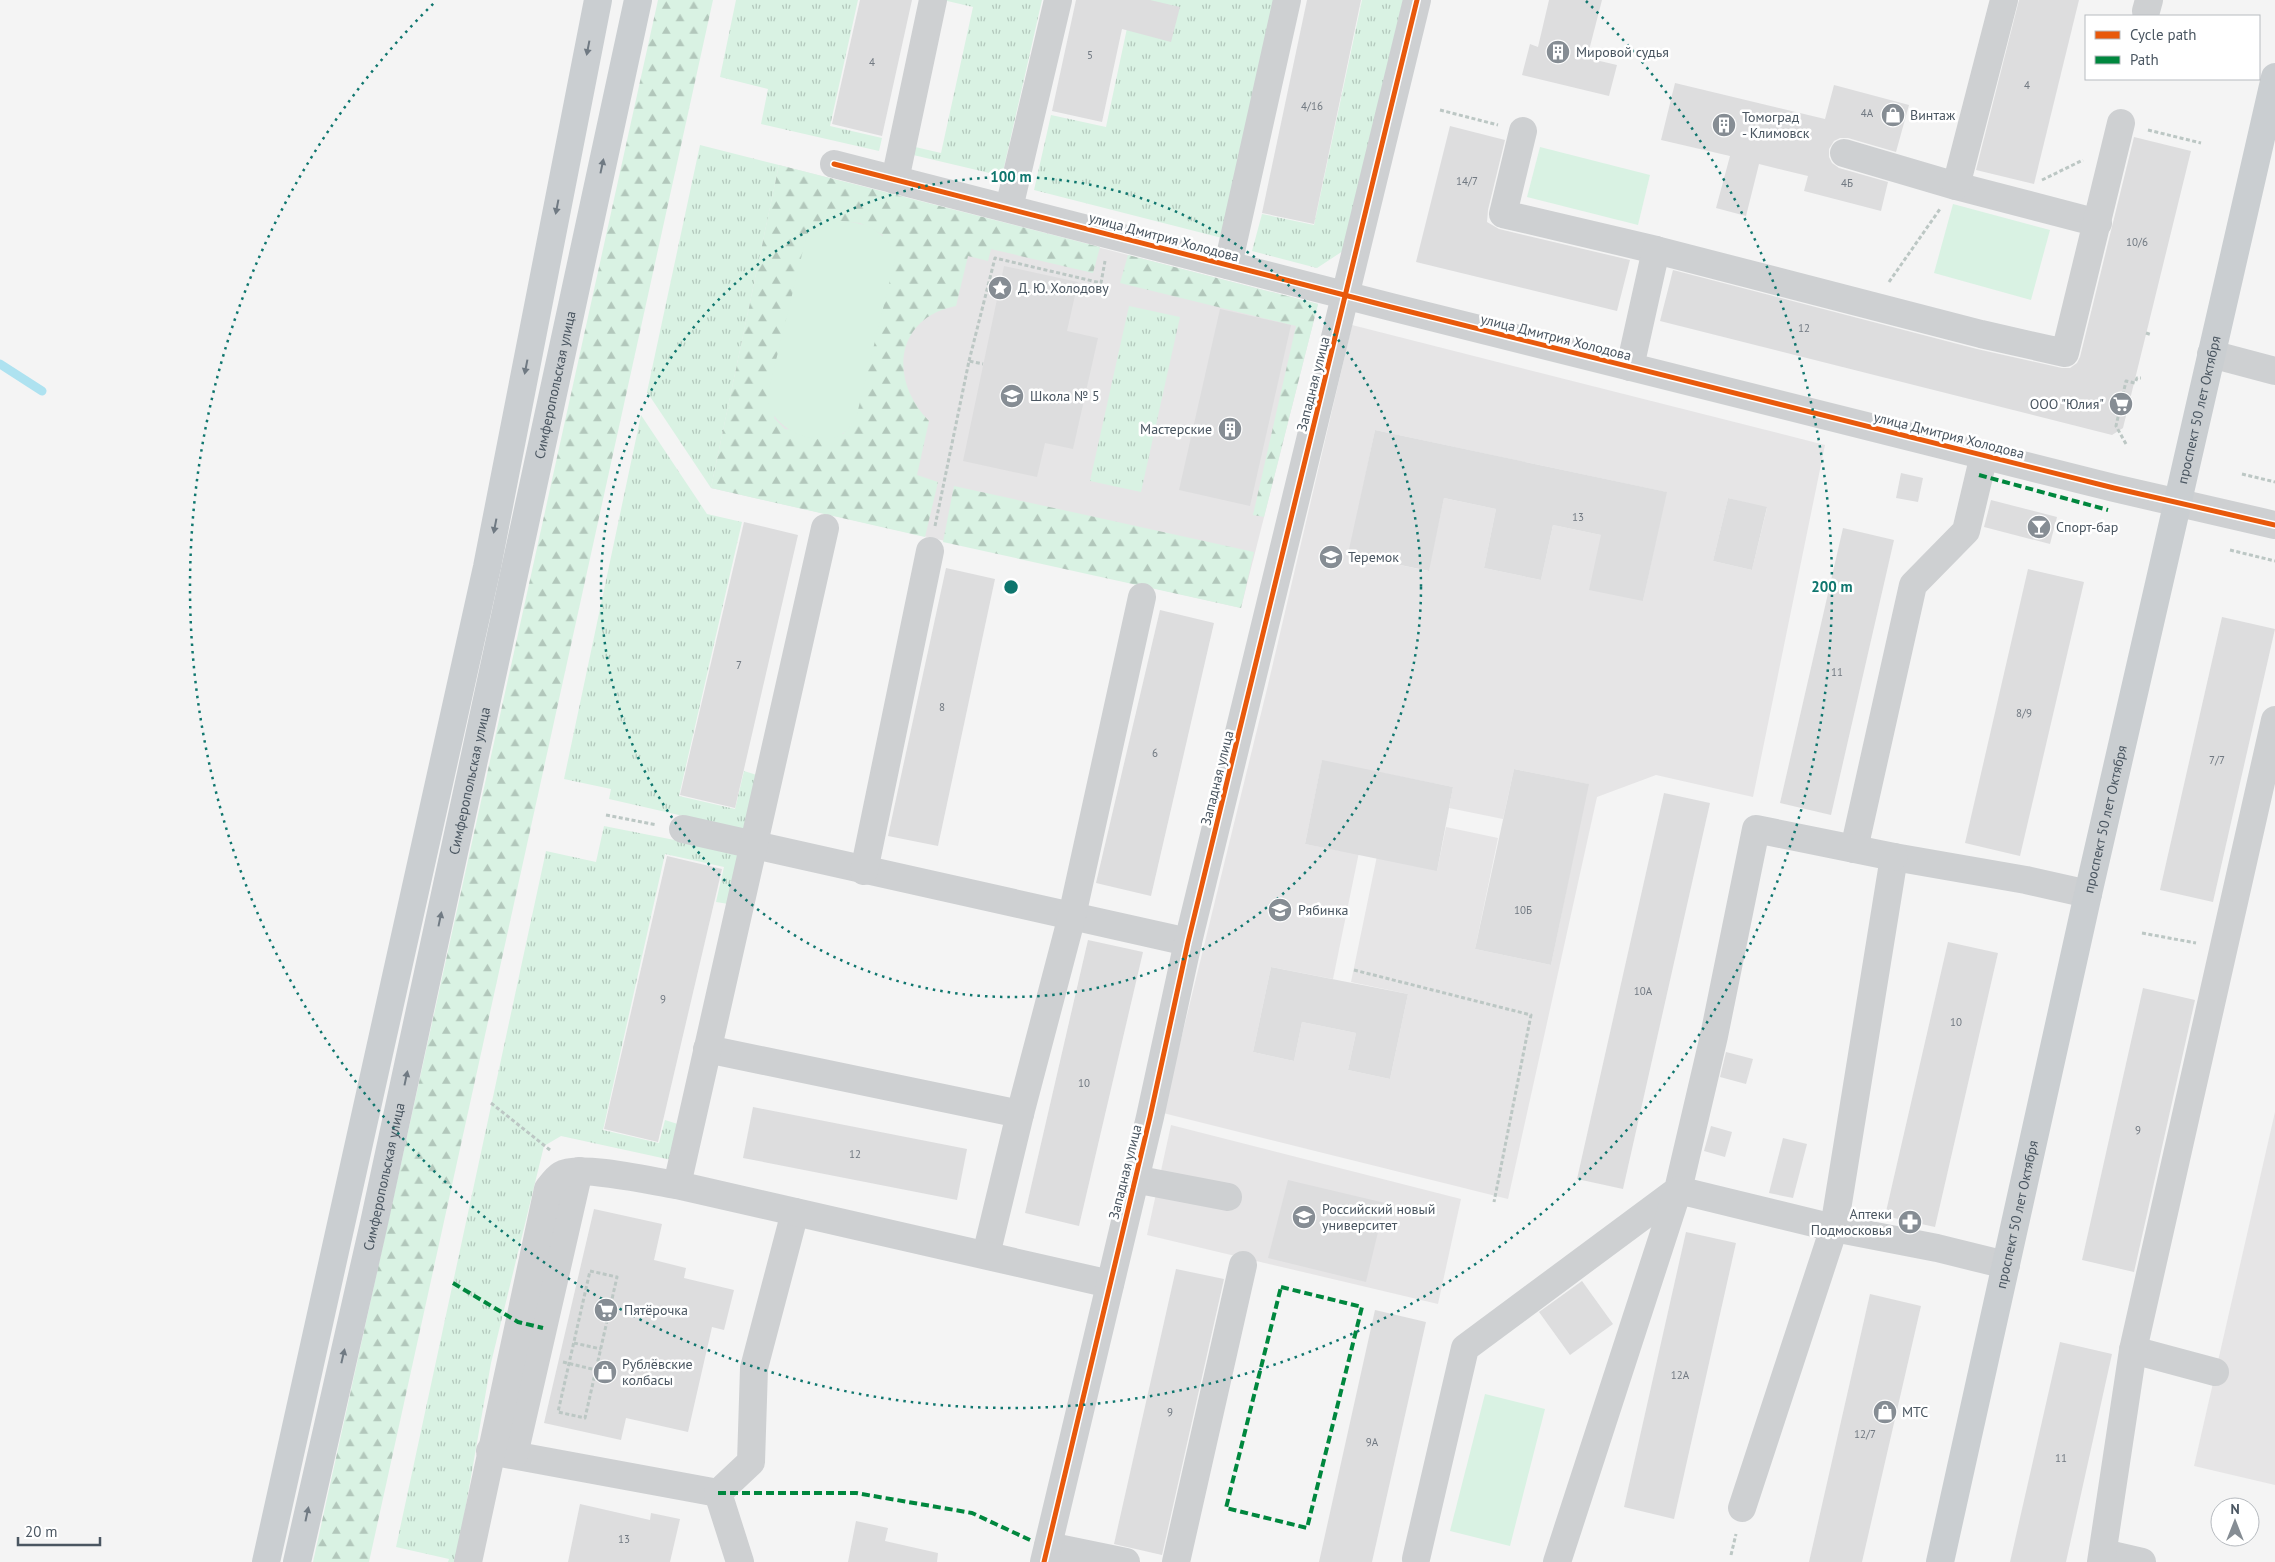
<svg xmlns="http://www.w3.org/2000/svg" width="2275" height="1562" font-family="'PT Sans',sans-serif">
<defs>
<pattern id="grass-tufts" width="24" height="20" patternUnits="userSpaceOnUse" patternTransform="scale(1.25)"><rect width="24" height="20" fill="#d9f2e3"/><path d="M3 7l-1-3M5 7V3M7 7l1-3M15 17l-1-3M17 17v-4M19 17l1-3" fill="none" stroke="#b2c7bb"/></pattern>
<pattern id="forest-firs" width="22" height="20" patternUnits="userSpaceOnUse" patternTransform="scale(1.25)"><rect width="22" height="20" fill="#d9f2e3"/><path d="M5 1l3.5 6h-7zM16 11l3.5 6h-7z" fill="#b2c7bb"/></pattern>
</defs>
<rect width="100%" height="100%" fill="#f4f4f4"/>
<g fill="#e6e5e6" fill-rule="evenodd">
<path d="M 779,165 L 1318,304 L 1241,608 L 711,488 Z"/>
<path d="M 1352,325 L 1825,445 L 1753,797 L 1656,775 L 1597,797 L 1508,1199 L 1163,1113 L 1267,689 ZM 1375,430 L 1666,492 L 1643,601 L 1601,535 L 1553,525 L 1541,580 L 1484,568 L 1496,509 L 1444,498 L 1428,571 L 1349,554 ZM 1728,498 L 1767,508 L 1752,570 L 1713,561 ZM 1322,761 L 1453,787 L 1449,808 L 1503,819 L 1514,769 L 1588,784 L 1551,965 L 1475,949 L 1498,838 L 1446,827 L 1437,871 L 1384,822 L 1351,982 L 1408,994 L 1390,1079 L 1348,1070 L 1356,1033 L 1302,1022 L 1294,1061 L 1253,1052 L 1271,967 L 1333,979 L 1366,818 L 1341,851 L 1305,844 Z"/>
<path d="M 2275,1112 L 2275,1485 L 2194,1466 Z"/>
<path d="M 1171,1125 L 1461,1199 L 1438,1304 L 1147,1235 Z"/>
</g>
<g fill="url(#grass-tufts)">
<path d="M 736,0 L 858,0 L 830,126 L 882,138 L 879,151 L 761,124 L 768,89 L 720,77 Z"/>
<path d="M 943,0 L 1042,0 L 1002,176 L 909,154 L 911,146 L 941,153 L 973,7 Z"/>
<path d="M 1133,0 L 1279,0 L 1226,239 L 1034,190 L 1051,115 L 1106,127 Z"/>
<path d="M 1362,0 L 1403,0 L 1343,251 L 1317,268 L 1252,251 L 1262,214 L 1314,225 Z"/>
<path d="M 700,145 L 779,165 L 711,488 L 647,392 Z"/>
<path d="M 1129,306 L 1180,317 L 1141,492 L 1090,481 Z"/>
<path d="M 641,415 L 707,514 L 742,522 L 679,796 L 735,809 L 744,771 L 760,776 L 749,831 L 609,799 L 611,789 L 564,779 Z"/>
<path d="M 604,826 L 745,854 L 735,905 L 716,902 L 724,867 L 665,854 L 603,1130 L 659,1143 L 665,1120 L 684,1126 L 676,1161 L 561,1136 L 544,1146 L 491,1363 L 456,1562 L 448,1562 L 449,1559 L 396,1547 L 546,851 L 596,862 Z"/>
</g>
<g fill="url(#forest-firs)" fill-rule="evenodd">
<path d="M 658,0 L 713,0 L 369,1562 L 313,1562 Z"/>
<path d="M 779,165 L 1100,247 L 1093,273 L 991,249 L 988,261 L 968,256 L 956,306 C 894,318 889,381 929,421 L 917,475 L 938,482 L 925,537 L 711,488 ZM 835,221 L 860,223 L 883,235 L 851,425 L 843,434 L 785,429 L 774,418 Z"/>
<path d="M 1128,255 L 1318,304 L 1264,517 L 1253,515 L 1296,326 L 1120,283 Z"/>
<path d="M 954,486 L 1254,552 L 1241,608 L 943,542 Z"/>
</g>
<g fill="#d9f2e3">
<path d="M 1540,147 L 1650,175 L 1638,225 L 1527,197 Z"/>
<path d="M 1953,204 L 2050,230 L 2031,300 L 1934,273 Z"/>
<path d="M 835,221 C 864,221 889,230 895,260 L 856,418 C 852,424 847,432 840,435 C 814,449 769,427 767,397 L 806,238 L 816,227 Z"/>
<path d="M 1485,1394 L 1545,1409 L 1510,1546 L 1450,1531 Z"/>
</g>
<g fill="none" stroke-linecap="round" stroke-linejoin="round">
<path stroke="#aee2f0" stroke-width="9" d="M 0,364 L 42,391"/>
</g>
<g fill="#ddddde">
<path d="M 860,0 L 912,0 L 882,136 L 832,124 Z"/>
<path d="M 1076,0 L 1150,0 L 1180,7 L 1171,42 L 1122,29 L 1102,122 L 1052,111 Z"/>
<path d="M 1307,0 L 1361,0 L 1314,224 L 1262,213 Z"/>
<path d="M 1549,0 L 1602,0 L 1587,58 L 1617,65 L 1609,96 L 1522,75 L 1530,44 L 1538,47 Z"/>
<path d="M 2019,0 L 2079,0 L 2034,184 L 1976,170 Z"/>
<path d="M 1675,83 L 1825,119 L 1834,85 L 1909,105 L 1896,152 L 1848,138 L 1840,138 L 1834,141 L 1829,149 L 1829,157 L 1832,163 L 1839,168 L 1888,182 L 1881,211 L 1804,191 L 1808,176 L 1759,164 L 1746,216 L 1716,208 L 1730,156 L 1661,140 Z"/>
<path d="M 1450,126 L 1505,140 L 1488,210 L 1487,222 L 1499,229 L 1630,260 L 1617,311 L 1416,262 Z"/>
<path d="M 2134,137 L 2191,151 L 2123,428 L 2112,435 L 1660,321 L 1673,270 L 1977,349 L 2062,368 L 2070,368 L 2077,363 L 2080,357 Z"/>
<path d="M 1004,266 L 1078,282 L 1067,331 L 1098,338 L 1073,449 L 1045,443 L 1037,477 L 963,461 Z"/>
<path d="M 1220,309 L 1291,325 L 1250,506 L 1179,490 Z"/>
<path d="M 1375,430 L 1667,492 L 1643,601 L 1589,590 L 1601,535 L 1553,525 L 1541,580 L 1484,568 L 1496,509 L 1444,498 L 1429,571 L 1348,554 Z"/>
<path d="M 1901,473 L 1923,478 L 1918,502 L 1896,498 Z"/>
<path d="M 1728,498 L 1767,507 L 1752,570 L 1713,561 Z"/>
<path d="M 1991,500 L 2057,517 L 2050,544 L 1984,527 Z"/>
<path d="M 744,522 L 798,535 L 735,808 L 680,795 Z"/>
<path d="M 1843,528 L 1894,540 L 1831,815 L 1780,803 Z"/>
<path d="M 946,568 L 995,579 L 938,846 L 888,836 Z"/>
<path d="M 2028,569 L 2084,582 L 2020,856 L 1965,843 Z"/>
<path d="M 1160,610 L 1214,623 L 1151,896 L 1096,883 Z"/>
<path d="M 2222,617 L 2275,629 L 2213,902 L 2160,890 Z"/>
<path d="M 1322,760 L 1453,787 L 1437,871 L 1305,844 Z"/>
<path d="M 1514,769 L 1589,784 L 1551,965 L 1475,949 Z"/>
<path d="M 1664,793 L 1710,803 L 1623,1189 L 1577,1179 Z"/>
<path d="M 667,856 L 722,869 L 658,1142 L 604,1129 Z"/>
<path d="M 1088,940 L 1143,952 L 1079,1226 L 1025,1213 Z"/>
<path d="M 1948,942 L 1998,953 L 1935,1227 L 1885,1216 Z"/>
<path d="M 1271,967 L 1408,994 L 1390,1079 L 1348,1070 L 1356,1033 L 1302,1022 L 1294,1061 L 1253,1052 Z"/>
<path d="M 2143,988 L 2195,1000 L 2134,1272 L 2082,1260 Z"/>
<path d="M 1726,1052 L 1753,1059 L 1746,1084 L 1720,1077 Z"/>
<path d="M 753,1107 L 967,1149 L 957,1200 L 743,1158 Z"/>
<path d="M 1711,1126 L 1732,1132 L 1725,1157 L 1704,1151 Z"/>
<path d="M 1783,1138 L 1807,1144 L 1793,1198 L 1769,1193 Z"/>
<path d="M 1288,1180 L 1385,1203 L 1366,1282 L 1268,1258 Z"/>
<path d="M 594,1209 L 662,1224 L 654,1260 L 686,1268 L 684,1278 L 734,1290 L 724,1330 L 712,1327 L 688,1432 L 626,1418 L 621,1440 L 544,1423 Z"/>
<path d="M 1686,1232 L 1736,1243 L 1674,1519 L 1624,1507 Z"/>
<path d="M 1176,1269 L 1224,1279 L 1162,1555 L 1114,1544 Z"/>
<path d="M 1582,1281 L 1613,1324 L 1570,1355 L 1539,1312 Z"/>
<path d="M 1870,1294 L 1921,1306 L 1862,1562 L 1809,1562 Z"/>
<path d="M 1375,1310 L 1426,1322 L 1372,1562 L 1319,1562 Z"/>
<path d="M 2060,1342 L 2112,1354 L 2066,1562 L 2010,1562 Z"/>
<path d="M 580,1504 L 650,1520 L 651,1513 L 680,1519 L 670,1562 L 568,1562 Z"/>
<path d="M 856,1521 L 888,1528 L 885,1541 L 938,1553 L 937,1562 L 848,1562 Z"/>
</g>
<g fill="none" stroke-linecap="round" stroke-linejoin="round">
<g stroke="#bcc7c4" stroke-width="3" stroke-dasharray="4 2.5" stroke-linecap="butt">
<path d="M 1440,110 L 1498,125"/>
<path d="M 2148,130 L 2201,143"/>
<path d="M 2042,180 L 2083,160"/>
<path d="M 1889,282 L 1940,209"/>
<path d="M 2146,333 L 2152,335"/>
<path d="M 969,361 L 995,258 L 1101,283 L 1105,261"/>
<path d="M 2126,444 L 2116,426 L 2126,381 L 2135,383 L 2137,378 L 2141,378"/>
<path d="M 2242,474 L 2275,482"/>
<path d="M 935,526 L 969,361 L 983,364"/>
<path d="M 2230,550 L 2275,561"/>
<path d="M 606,815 L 657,825"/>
<path d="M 2142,933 L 2196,943"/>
<path d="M 1354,970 L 1531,1015 L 1494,1202"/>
<path d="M 491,1103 L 550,1150"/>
<path d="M 590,1271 L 617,1277 L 585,1418 L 558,1412 Z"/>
<path d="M 574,1343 L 601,1349"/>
<path d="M 563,1362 L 596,1370"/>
<path d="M 1731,1555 L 1736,1534"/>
</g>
<g stroke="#ced0d2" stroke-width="28">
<path d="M 2146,11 L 2149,0"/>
<path d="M 1523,131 L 1503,214 L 1656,250"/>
<path d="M 1844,153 L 1956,186 L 2098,223"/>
<path d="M 834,164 L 1391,307 L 2114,488 L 2275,525"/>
<path d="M 895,180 L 933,0"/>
<path d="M 1956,186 L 2004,0"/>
<path d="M 1009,208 L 1058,0"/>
<path d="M 1228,265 L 1287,0"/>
<path d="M 2211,354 L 2275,371"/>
<path d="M 1630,367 L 1656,250 L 1981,334 L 2065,353 L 2121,123"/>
<path d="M 683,829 L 1188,942"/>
<path d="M 1854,849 L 1913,585 L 1966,531 L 1984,455"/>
<path d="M 864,871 L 930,551"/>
<path d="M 707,1049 L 1020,1114"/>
<path d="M 1134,1179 L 1228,1197"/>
<path d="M 677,1185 L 825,528"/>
<path d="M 986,1255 L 1020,1114 L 1072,916 L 1142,597"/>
<path d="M 2133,1350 L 2215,1372"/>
<path d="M 490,1451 L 718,1493 L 751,1462 L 754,1368 L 795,1212"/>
<path d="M 514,1455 L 579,1171"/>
<path d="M 718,1493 L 740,1562"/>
<path d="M 1742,1508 L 1834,1228 L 1894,857 L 2026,880 L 2088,894"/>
<path d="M 1048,1546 L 1126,1562"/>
<path d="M 2103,1553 L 2142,1562"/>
<path d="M 1416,1559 L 1465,1348 L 1678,1190 L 1714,1036 L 1756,829 L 1894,857"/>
<path d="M 468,1562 L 548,1189 C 552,1184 556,1178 561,1175 C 579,1164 655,1182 677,1185 L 1110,1284"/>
<path d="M 1044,1562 L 1150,1117 L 1188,942 L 1417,0"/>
<path d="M 1176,1562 L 1243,1265"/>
<path d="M 1557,1562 L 1678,1190 L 1834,1228 L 1937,1248 L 2006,1265"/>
<path d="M 2101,1562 L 2133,1350 L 2275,720"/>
</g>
<g stroke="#caced1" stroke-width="28">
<path d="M 266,1562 L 487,567 L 598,0"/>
<path id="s1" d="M 297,1562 L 374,1223 L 638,0"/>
<path id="s2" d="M 1940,1562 L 2088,894 L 2275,77"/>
</g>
<g stroke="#00873e" stroke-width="4" stroke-dasharray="8 4" stroke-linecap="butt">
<path d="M 1979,475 L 2108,510"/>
<path d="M 453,1283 L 518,1322 L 543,1328"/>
<path d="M 1281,1287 L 1362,1307 L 1307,1528 L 1226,1508 Z"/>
<path d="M 718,1493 L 856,1493 L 972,1513 L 1030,1540"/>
</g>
<g stroke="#fff" stroke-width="8">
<g id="cycleway">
<path d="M 834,164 L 1391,307 L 2114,488 L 2275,525"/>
<path d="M 1044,1562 L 1150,1117 L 1188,942 L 1417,0"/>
</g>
</g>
<use href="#cycleway" stroke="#e8590c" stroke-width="5"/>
</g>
<defs><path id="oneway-solid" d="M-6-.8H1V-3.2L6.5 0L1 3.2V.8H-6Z" transform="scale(1.25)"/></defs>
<g fill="#707a83">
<use href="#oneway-solid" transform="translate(588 48) rotate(101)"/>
<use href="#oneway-solid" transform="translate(602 166) rotate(-78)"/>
<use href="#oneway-solid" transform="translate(557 207) rotate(101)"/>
<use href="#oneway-solid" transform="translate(526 367) rotate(101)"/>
<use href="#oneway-solid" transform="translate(495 526) rotate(101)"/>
<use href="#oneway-solid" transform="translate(440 919) rotate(-78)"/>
<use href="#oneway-solid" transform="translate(406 1078) rotate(-78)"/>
<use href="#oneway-solid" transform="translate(343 1356) rotate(-77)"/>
<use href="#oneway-solid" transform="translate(307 1514) rotate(-78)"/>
</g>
<g fill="none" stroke="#0f766e" stroke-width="2.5" stroke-dasharray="2.5 5">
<circle cx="1011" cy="587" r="410"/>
<path d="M1586 1A821 821 0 1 1 436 1"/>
</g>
<defs>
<g id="building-disc" transform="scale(1.25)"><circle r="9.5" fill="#868d94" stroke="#fff"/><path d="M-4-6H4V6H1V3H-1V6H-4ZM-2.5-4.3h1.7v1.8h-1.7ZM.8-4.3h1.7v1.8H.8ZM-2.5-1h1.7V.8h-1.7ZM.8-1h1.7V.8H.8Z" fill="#fff"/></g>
<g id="shop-disc" transform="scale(1.25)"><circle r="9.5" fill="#868d94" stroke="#fff"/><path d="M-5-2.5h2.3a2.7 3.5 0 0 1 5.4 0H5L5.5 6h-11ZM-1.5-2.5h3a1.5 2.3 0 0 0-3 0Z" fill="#fff"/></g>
<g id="sight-disc" transform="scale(1.25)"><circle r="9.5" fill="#868d94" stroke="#fff"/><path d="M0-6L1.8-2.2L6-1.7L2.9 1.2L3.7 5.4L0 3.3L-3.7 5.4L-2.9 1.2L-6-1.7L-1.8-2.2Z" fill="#fff"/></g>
<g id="school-disc" transform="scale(1.25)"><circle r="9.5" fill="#868d94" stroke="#fff"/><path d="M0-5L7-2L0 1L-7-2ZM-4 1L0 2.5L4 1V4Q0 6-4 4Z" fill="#fff"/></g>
<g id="supermarket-disc" transform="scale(1.25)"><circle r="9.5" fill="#868d94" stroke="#fff"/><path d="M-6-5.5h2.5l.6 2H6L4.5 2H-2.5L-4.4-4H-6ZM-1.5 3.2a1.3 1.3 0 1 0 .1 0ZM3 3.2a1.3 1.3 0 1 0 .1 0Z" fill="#fff"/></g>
<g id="bar-disc" transform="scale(1.25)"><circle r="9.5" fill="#868d94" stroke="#fff"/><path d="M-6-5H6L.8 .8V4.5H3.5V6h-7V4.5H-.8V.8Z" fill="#fff"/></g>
<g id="university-disc" transform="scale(1.25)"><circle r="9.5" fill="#868d94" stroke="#fff"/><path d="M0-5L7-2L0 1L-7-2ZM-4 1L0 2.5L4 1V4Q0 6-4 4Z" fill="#fff"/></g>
<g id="pharmacy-disc" transform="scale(1.25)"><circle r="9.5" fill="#868d94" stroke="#fff"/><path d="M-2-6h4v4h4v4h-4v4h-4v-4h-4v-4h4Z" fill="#fff"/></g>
</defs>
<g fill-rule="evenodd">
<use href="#building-disc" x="1558" y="52"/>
<use href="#shop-disc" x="1893" y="115"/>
<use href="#building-disc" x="1724" y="125"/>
<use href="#sight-disc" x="1000" y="288"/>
<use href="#school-disc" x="1012" y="396"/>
<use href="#supermarket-disc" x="2121" y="404"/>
<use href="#building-disc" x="1230" y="429"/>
<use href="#bar-disc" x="2039" y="527"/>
<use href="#school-disc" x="1331" y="557"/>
<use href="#school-disc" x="1280" y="910"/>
<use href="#university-disc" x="1304" y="1217"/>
<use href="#pharmacy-disc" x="1910" y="1222"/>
<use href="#supermarket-disc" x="606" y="1310"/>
<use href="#shop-disc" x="605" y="1372"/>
<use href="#shop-disc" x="1885" y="1412"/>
</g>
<g text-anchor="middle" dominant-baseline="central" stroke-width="5" stroke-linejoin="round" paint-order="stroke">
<g font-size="11" fill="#707881">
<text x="1090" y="55">5</text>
<text x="872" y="62">4</text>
<text x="2027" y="85">4</text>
<text x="1312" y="106">4/16</text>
<text x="1867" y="113">4А</text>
<text x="1467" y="181">14/7</text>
<text x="1847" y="183">4Б</text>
<text x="2137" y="242">10/6</text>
<text x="1804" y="328">12</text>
<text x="1578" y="517">13</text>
<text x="739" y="665">7</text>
<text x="1837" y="672">11</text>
<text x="942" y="707">8</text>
<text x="2024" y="713">8/9</text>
<text x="1155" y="753">6</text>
<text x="2217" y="760">7/7</text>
<text x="1523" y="910">10Б</text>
<text x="1643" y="991">10А</text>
<text x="663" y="999">9</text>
<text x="1956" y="1022">10</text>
<text x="1084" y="1083">10</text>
<text x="2138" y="1130">9</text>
<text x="855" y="1154">12</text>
<text x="1680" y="1375">12А</text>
<text x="1170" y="1412">9</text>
<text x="1865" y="1434">12/7</text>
<text x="1372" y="1442">9А</text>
<text x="2061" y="1458">11</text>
<text x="624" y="1539">13</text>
</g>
<g font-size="14" fill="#4a5661" stroke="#fff" text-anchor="start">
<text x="1576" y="52">Мировой судья</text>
<text x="1910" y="115">Винтаж</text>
<text x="1742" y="117">Томоград<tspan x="1742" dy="16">- Климовск</tspan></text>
<text x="1018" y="288">Д. Ю. Холодову</text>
<text x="1030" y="396">Школа № 5</text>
<text x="2104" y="404" text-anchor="end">ООО "Юлия"</text>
<text x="1212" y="429" text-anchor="end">Мастерские</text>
<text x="2056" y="527">Спорт-бар</text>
<text x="1348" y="557">Теремок</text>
<text x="1298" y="910">Рябинка</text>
<text x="1322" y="1209">Российский новый<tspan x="1322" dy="16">университет</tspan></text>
<text x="1892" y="1214" text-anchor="end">Аптеки<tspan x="1892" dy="16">Подмосковья</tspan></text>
<text x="624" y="1310">Пятёрочка</text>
<text x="622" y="1364">Рублёвские<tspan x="622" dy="16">колбасы</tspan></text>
<text x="1902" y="1412">МТС</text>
</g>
<g font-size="14" fill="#4a5661" stroke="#fff">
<text transform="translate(1164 237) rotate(15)">улица Дмитрия Холодова</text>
<text transform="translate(1556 337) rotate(14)">улица Дмитрия Холодова</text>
<text transform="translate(1313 384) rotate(-76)">Западная улица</text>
<text stroke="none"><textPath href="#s1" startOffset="1205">Симферопольская улица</textPath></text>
<text stroke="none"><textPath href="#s2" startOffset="1181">проспект 50 лет Октября</textPath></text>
<text transform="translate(1949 435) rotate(14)">улица Дмитрия Холодова</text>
<text transform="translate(1217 778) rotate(-76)">Западная улица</text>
<text stroke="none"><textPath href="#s1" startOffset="800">Симферопольская улица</textPath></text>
<text stroke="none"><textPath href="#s2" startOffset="761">проспект 50 лет Октября</textPath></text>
<text transform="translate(1125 1172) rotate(-76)">Западная улица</text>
<text stroke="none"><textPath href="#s1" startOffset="395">Симферопольская улица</textPath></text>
<text stroke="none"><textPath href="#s2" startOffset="356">проспект 50 лет Октября</textPath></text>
</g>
</g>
<circle cx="1011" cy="587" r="8" fill="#0f766e" stroke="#fff" stroke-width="2.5"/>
<g font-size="15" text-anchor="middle" font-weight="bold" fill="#0f766e" stroke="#fff" stroke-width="5" stroke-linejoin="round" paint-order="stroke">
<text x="1011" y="182">100 m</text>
<text x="1832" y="592">200 m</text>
</g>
<rect x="2085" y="15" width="175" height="65" fill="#ffffff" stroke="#b7bbc0"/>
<rect x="2095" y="31" width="25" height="8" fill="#e8590c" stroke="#b7bbc0"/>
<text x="2130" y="40" font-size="15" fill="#4a5661">Cycle path</text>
<rect x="2095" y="56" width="25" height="8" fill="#00873e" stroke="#b7bbc0"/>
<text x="2130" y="65" font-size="15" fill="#4a5661">Path</text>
<g transform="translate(2235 1522)"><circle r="24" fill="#ffffff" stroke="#b7bbc0"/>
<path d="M0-4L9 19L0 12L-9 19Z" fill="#868d94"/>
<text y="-8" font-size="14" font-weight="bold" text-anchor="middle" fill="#4a5661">N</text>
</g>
<path d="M18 1537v8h82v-8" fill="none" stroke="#4a5661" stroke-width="2.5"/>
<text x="25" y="1537" font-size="15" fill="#4a5661" stroke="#ffffff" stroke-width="4" paint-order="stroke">20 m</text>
</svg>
